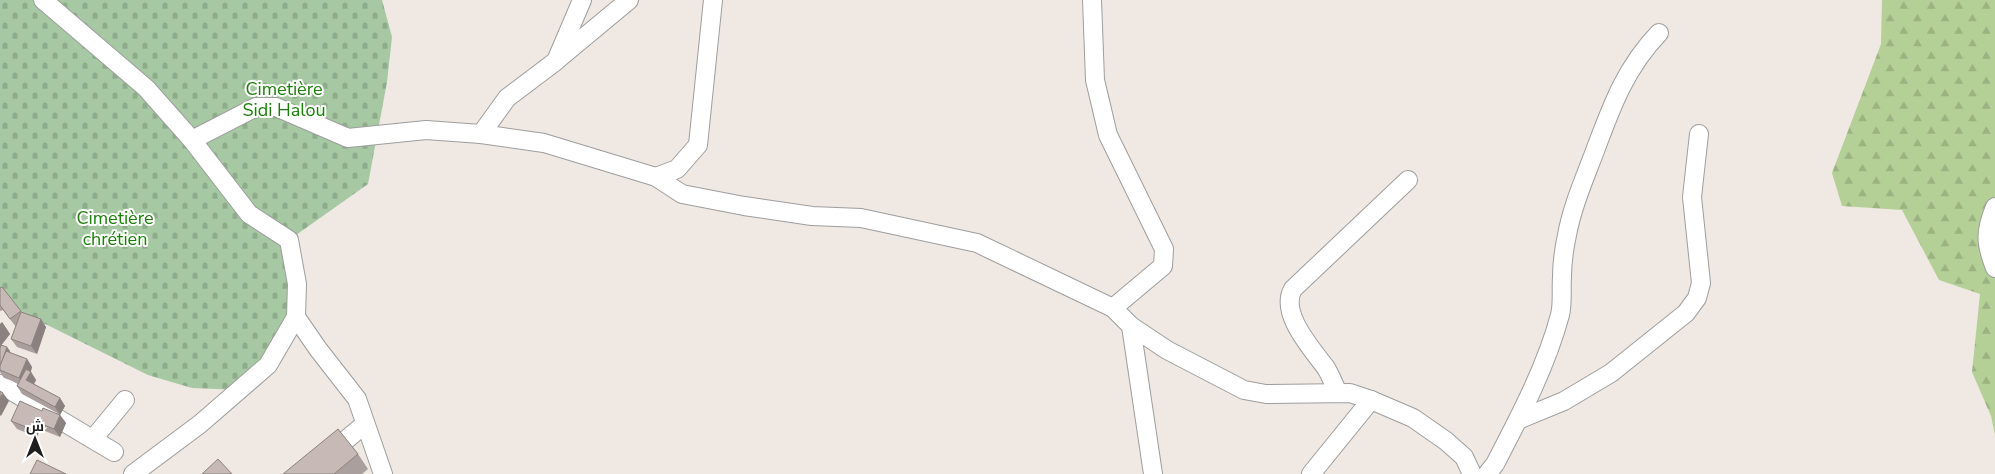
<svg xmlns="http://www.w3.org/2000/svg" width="1995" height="474" font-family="'Nunito Sans',Cairo,sans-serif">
<defs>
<pattern id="forest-firs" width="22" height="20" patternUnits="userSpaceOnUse" patternTransform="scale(1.25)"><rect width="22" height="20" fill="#b5d096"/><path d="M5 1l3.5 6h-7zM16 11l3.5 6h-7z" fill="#9bb281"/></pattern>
<pattern id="cemetery-stones" width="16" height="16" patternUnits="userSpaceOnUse" patternTransform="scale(1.25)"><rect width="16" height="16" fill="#a6c9a3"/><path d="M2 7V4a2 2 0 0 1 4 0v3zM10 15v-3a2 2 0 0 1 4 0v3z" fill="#8eac8c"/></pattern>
</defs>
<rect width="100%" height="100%" fill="#efe8e3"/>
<path fill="url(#forest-firs)" d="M 1882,0 L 1995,0 L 1995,435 L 1991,416 L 1972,372 L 1980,294 L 1939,280 L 1902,210 L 1842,206 L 1832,173 L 1881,44 Z"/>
<path fill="url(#cemetery-stones)" d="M 0,0 L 382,0 L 392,37 L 387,82 L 368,184 L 289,240 L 296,317 L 240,390 L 192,388 L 148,375 L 5,304 L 0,306 Z"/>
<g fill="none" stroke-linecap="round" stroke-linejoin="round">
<g stroke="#9e9e9e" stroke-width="20">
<g id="minor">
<path d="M 43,0 L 146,88 L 192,140 L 249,214 L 289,240 L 297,284 L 296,317 L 268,365 L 200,424 L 133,474"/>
<path d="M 1092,0 L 1095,80 L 1108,135 L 1164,249 L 1163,266 L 1113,308"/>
<path d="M 558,59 L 629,0"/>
<path d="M 481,134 L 507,98 L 556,61 L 582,0"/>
<path d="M 192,140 L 256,107 L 276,107 L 348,138 L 426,130 L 481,134 L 544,143 L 656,177 L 682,194 L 744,206 L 812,216 L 861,218 L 977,243 L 1113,308 L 1131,326 L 1167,350 L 1244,390 L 1266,394 L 1350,393 L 1371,400 L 1413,418 L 1446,441 L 1464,457 L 1472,474"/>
<path d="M 656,177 L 677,169 L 698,145 L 713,0"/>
<path d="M 1995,207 C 1985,231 1985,243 1995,268"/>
<path d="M 296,317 L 318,349 L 357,399 L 383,474"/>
<path d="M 1131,326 L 1153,474"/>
<path d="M 0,384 L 114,452"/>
<path d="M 1338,393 C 1334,385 1331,376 1326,368 C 1312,349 1279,313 1293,289 L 1408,180"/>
<path d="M 1518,420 L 1564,401 L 1611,373 L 1686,313 L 1697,298 L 1701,283 L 1692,197 L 1699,134"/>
<path d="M 93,439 L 125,400"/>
<path d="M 305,474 L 365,424"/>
<path d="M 1311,474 L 1371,400"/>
<path d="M 1487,474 L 1495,464 C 1520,416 1546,367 1560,315 C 1563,303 1561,289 1562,277 C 1562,263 1564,249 1567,235 C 1572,208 1583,182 1593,156 C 1610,111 1624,69 1659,33"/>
</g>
</g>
<use href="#minor" stroke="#fff" stroke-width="18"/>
</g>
<g fill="#ab9f9d">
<path d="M 2,287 L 21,312 L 41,319 L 46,327 L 37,354 L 17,347 L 11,339 L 16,327 L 3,310 L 0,311 L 0,288 Z"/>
<path d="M 2,322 L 10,334 L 1,345 L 10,351 L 10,353 L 27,359 L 32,367 L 31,372 L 36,380 L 34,384 L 60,398 L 65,406 L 60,415 L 66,423 L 60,437 L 40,429 L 37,437 L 17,429 L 11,421 L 42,411 L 59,414 L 22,394 L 17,386 L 18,383 L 4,378 L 0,372 L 0,348 Z"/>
<path d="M 358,454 L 368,469 L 362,474 L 283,474 Z"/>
</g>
<g fill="#8b827f">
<path d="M 41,319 L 46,327 L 37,354 L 31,346 Z"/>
<path d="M 2,322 L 10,334 L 0,347 L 0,324 Z"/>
<path d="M 7,347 L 10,351 L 4,368 L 1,364 Z"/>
<path d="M 27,359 L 32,367 L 30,373 L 31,372 L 36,380 L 32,388 L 25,386 L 19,378 Z"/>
<path d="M 3,393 L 9,401 L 1,416 L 0,415 L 0,398 Z"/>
<path d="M 60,398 L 65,406 L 60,415 L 66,423 L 60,437 L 54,429 L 60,415 L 55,407 Z"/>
<path d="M 34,421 L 40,429 L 37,437 L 31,429 Z"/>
</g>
<g fill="#c7b9b6" stroke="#8b827f">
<path d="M 2,287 L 21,311 L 10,319 L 0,305 L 0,288 Z"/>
<path d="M 21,312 L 41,319 L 31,346 L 11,339 Z"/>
<path d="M 1,345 L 7,347 L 1,364 L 0,364 L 0,348 Z"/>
<path d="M 6,351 L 27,359 L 19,378 L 0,370 L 0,366 Z"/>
<path d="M 26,369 L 31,372 L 26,380 L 60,398 L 55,407 L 17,386 Z"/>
<path d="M 0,391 L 3,393 L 0,398 Z"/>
<path d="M 20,401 L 42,411 L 43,408 L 60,415 L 54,429 L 34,421 L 31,429 L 11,421 Z"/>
<path d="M 338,429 L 358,454 L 334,474 L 283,474 Z"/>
<path d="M 218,459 L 232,474 L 202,474 Z"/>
<path d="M 37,460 L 66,474 L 30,474 Z"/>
</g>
<g text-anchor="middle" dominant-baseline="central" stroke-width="4" stroke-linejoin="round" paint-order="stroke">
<g font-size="18" fill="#1a7f08" stroke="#fff">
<text x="284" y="89">Cimetière<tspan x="284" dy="21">Sidi Halou</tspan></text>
<text x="115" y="218">Cimetière<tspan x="115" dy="21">chrétien</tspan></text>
</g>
</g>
<g transform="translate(35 439)" stroke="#ffffff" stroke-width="4" paint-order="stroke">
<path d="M0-4L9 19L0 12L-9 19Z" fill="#1d1d1d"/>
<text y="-8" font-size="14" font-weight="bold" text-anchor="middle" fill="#1d1d1d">ش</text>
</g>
</svg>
